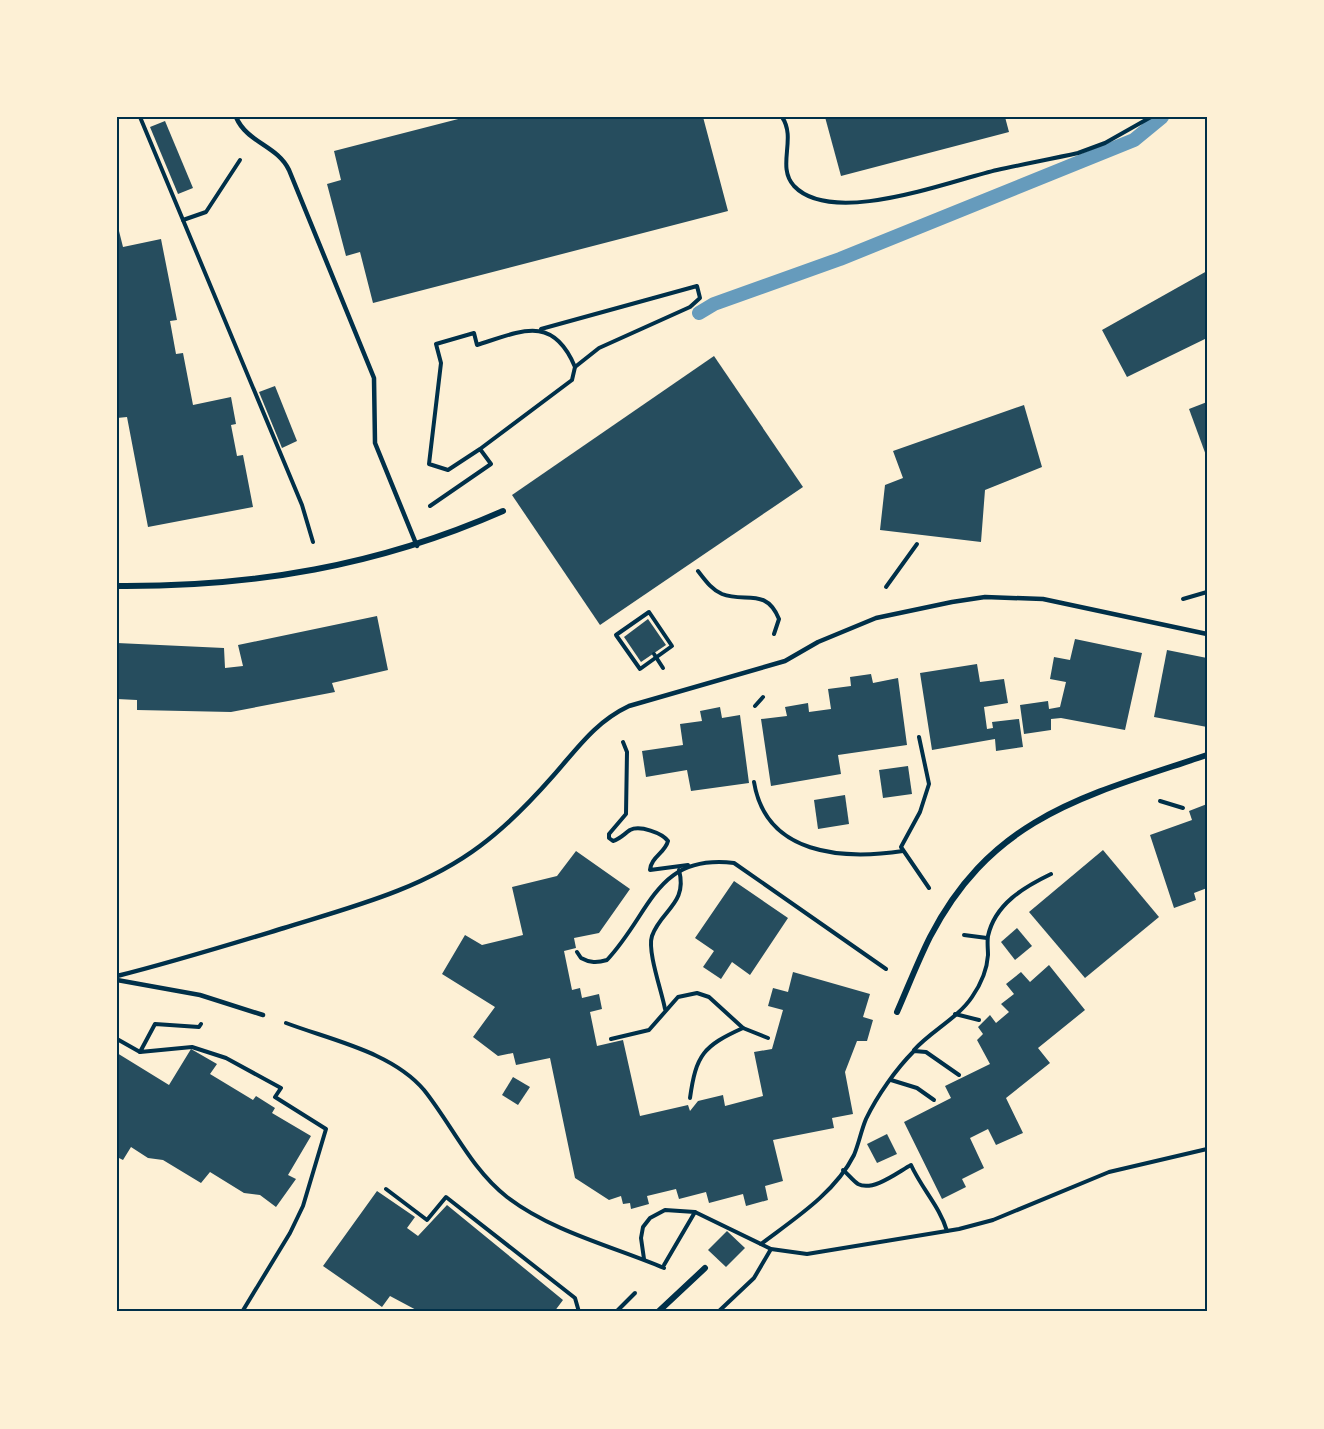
<svg xmlns="http://www.w3.org/2000/svg" width="1324" height="1429" font-family="'Roboto Serif',serif">
<rect width="100%" height="100%" fill="#fdf0d5"/>
<g fill="none" stroke-linecap="round" stroke-linejoin="round">
<path stroke="#669bbc" stroke-width="14" d="M 699,313 L 714,304 L 840,259 L 1134,140 L 1162,117"/>
</g>
<g fill="#264d5e">
<path d="M 466,117 L 703,117 L 728,211 L 373,303 L 360,252 L 346,256 L 327,184 L 341,180 L 334,151 Z"/>
<path d="M 825,117 L 1005,117 L 1009,132 L 841,176 Z"/>
<path d="M 165,121 L 193,188 L 178,194 L 150,127 Z"/>
<path d="M 117,223 L 123,247 L 161,239 L 177,320 L 170,321 L 176,354 L 183,353 L 193,405 L 231,397 L 236,424 L 231,425 L 237,456 L 243,455 L 253,507 L 148,527 L 127,417 L 117,418 Z"/>
<path d="M 1207,271 L 1207,338 L 1127,377 L 1102,330 Z"/>
<path d="M 714,356 L 803,487 L 600,625 L 512,495 Z"/>
<path d="M 275,386 L 297,441 L 282,448 L 259,392 Z"/>
<path d="M 1207,402 L 1207,458 L 1189,409 Z"/>
<path d="M 1024,405 L 1042,467 L 985,490 L 981,542 L 880,530 L 885,485 L 903,478 L 893,451 Z"/>
<path d="M 377,616 L 388,670 L 332,683 L 335,692 L 231,712 L 137,710 L 137,700 L 117,699 L 117,643 L 224,648 L 225,668 L 243,666 L 238,645 Z"/>
<path d="M 648,619 L 666,645 L 641,662 L 624,637 Z"/>
<path d="M 1075,639 L 1142,653 L 1125,730 L 1061,718 L 1051,719 L 1051,730 L 1024,734 L 1020,705 L 1048,701 L 1049,709 L 1060,707 L 1066,682 L 1050,679 L 1054,657 L 1070,660 Z"/>
<path d="M 1167,650 L 1207,658 L 1207,727 L 1154,717 Z"/>
<path d="M 977,664 L 980,682 L 1004,679 L 1008,703 L 984,707 L 987,729 L 993,728 L 992,722 L 1019,719 L 1023,747 L 996,751 L 995,739 L 932,750 L 920,673 Z"/>
<path d="M 871,674 L 873,683 L 898,678 L 907,745 L 838,755 L 841,774 L 771,786 L 761,719 L 787,716 L 785,707 L 808,703 L 809,712 L 831,709 L 828,689 L 851,686 L 850,677 Z"/>
<path d="M 720,707 L 722,718 L 740,715 L 749,783 L 691,791 L 687,770 L 646,777 L 642,751 L 683,745 L 680,724 L 702,721 L 700,711 Z"/>
<path d="M 908,766 L 912,794 L 883,798 L 879,770 Z"/>
<path d="M 845,795 L 849,824 L 818,829 L 814,800 Z"/>
<path d="M 1207,804 L 1207,888 L 1194,893 L 1196,900 L 1174,908 L 1150,835 L 1192,820 L 1189,811 Z"/>
<path d="M 1103,850 L 1159,917 L 1085,978 L 1029,912 Z"/>
<path d="M 576,851 L 630,889 L 599,933 L 574,938 L 576,948 L 564,951 L 572,990 L 580,988 L 582,998 L 599,994 L 602,1009 L 590,1012 L 597,1046 L 623,1040 L 640,1116 L 688,1105 L 690,1111 L 698,1101 L 723,1095 L 725,1106 L 763,1096 L 754,1052 L 772,1049 L 783,1010 L 768,1006 L 773,988 L 788,992 L 793,972 L 870,994 L 863,1017 L 873,1020 L 867,1041 L 857,1041 L 845,1072 L 853,1114 L 832,1118 L 834,1128 L 773,1140 L 783,1181 L 765,1186 L 768,1200 L 746,1206 L 743,1194 L 709,1203 L 706,1192 L 679,1199 L 676,1189 L 647,1196 L 649,1204 L 631,1209 L 630,1203 L 623,1204 L 621,1196 L 609,1200 L 575,1178 L 550,1058 L 516,1065 L 513,1053 L 498,1056 L 473,1037 L 495,1007 L 442,974 L 465,935 L 482,945 L 523,935 L 512,887 L 557,876 Z"/>
<path d="M 734,881 L 788,918 L 750,975 L 732,962 L 721,979 L 703,967 L 714,951 L 695,938 Z"/>
<path d="M 1017,928 L 1032,946 L 1015,960 L 1001,942 Z"/>
<path d="M 1049,965 L 1085,1010 L 1038,1048 L 1050,1063 L 1006,1098 L 1023,1133 L 996,1145 L 988,1129 L 970,1138 L 984,1168 L 962,1179 L 966,1187 L 942,1199 L 904,1122 L 951,1098 L 945,1086 L 990,1064 L 977,1040 L 983,1034 L 978,1027 L 990,1015 L 996,1023 L 1009,1012 L 1001,1004 L 1014,994 L 1006,984 L 1021,972 L 1030,982 Z"/>
<path d="M 191,1049 L 217,1064 L 210,1074 L 253,1100 L 256,1096 L 275,1108 L 272,1113 L 311,1136 L 288,1175 L 296,1179 L 276,1207 L 260,1195 L 244,1193 L 210,1172 L 201,1183 L 163,1160 L 148,1158 L 131,1147 L 123,1160 L 117,1157 L 117,1053 L 169,1085 Z"/>
<path d="M 513,1077 L 530,1087 L 518,1105 L 502,1095 Z"/>
<path d="M 887,1134 L 897,1154 L 877,1163 L 867,1144 Z"/>
<path d="M 377,1191 L 415,1217 L 407,1228 L 418,1236 L 447,1205 L 563,1300 L 554,1312 L 420,1312 L 390,1296 L 382,1307 L 323,1266 Z"/>
<path d="M 727,1231 L 745,1248 L 726,1267 L 708,1250 Z"/>
</g>
<g fill="none" stroke-linecap="round" stroke-linejoin="round">
<g stroke="#003049" stroke-width="4">
<path d="M 140,117 L 302,505 L 313,542"/>
<path d="M 782,117 C 797,139 776,166 794,186 C 833,227 949,181 997,170 C 1024,164 1051,159 1078,153 L 1105,143 L 1151,117"/>
<path d="M 183,220 L 206,212 L 240,160"/>
<path d="M 541,329 L 697,286 L 700,298 L 690,307 L 599,348 L 575,367"/>
<path d="M 430,506 L 491,464 L 480,449 L 572,380 L 575,367 C 553,314 521,331 477,345 L 474,333 L 436,344 L 441,363 L 429,464 L 448,470 L 480,449"/>
<path d="M 698,571 C 705,580 711,589 722,594 C 745,603 766,587 779,619 L 774,634"/>
<path d="M 886,587 L 917,544"/>
<path d="M 1183,599 L 1207,592"/>
<path d="M 649,612 L 672,646 L 640,669 L 616,635 Z"/>
<path d="M 654,654 L 663,668"/>
<path d="M 755,706 L 763,697"/>
<path d="M 919,737 L 929,784 L 920,812 L 901,847 L 929,888"/>
<path d="M 623,742 L 627,752 L 626,814 L 609,834 L 609,838 L 613,841 C 620,839 624,834 630,830 C 640,825 662,833 668,841 C 665,853 651,857 650,870 L 688,865"/>
<path d="M 754,782 C 766,855 842,860 903,851"/>
<path d="M 1160,801 L 1183,808"/>
<path d="M 964,935 L 987,938"/>
<path d="M 577,952 L 581,958 C 590,963 597,963 607,960 C 652,912 655,854 734,863 L 886,969"/>
<path d="M 665,1009 C 662,992 647,951 652,936 C 661,910 688,904 679,870"/>
<path d="M 955,1014 L 979,1020"/>
<path d="M 286,1023 C 331,1040 392,1052 424,1090 C 452,1125 471,1169 507,1197 C 553,1232 612,1246 664,1268"/>
<path d="M 201,1024 L 199,1027 L 155,1024 L 140,1052 L 192,1047 L 226,1058 L 281,1088 L 275,1097 L 326,1129 L 303,1206 L 290,1233 L 242,1312"/>
<path d="M 117,1039 L 140,1052"/>
<path d="M 611,1039 L 649,1030 L 678,997 L 697,993 L 709,997 L 743,1028 L 768,1038"/>
<path d="M 914,1050 C 931,1031 958,1018 972,997 C 981,984 987,971 988,955 C 988,949 987,942 988,936 C 995,904 1024,887 1051,874"/>
<path d="M 891,1080 L 917,1088 L 934,1100"/>
<path d="M 690,1098 C 696,1055 703,1046 743,1028"/>
<path d="M 843,1170 C 848,1174 853,1181 858,1184 C 873,1192 898,1172 911,1165 C 922,1189 940,1207 947,1231"/>
<path d="M 386,1189 L 427,1220 L 446,1197 L 575,1298 L 579,1312"/>
<path d="M 761,1244 C 794,1219 835,1193 854,1155 C 859,1143 861,1131 866,1119 C 877,1096 896,1069 914,1051 L 926,1052 L 959,1075"/>
<path d="M 644,1259 L 641,1238 L 643,1227 L 650,1218 L 665,1210 L 695,1212 L 771,1249 L 807,1254 L 959,1229 L 993,1220 L 1109,1172 L 1207,1149"/>
<path d="M 664,1265 L 695,1212"/>
<path d="M 616,1312 L 635,1293"/>
<path d="M 718,1312 L 754,1278 L 771,1249"/>
</g>
<g stroke="#003049" stroke-width="4.5">
<path d="M 236,117 C 247,143 277,145 289,170 L 374,378 L 375,443 L 417,546"/>
<path d="M 117,976 C 173,962 228,945 284,928 C 352,907 423,889 480,846 C 507,826 531,801 553,776 C 577,749 595,722 629,706 L 785,661 L 818,642 L 876,618 L 952,602 L 985,597 L 1043,599 L 1207,634"/>
<path d="M 117,980 L 200,995 L 263,1015"/>
</g>
<g stroke="#003049" stroke-width="6">
<path d="M 117,586 C 254,587 378,566 503,511"/>
<path d="M 897,1012 C 908,987 918,961 930,937 C 993,815 1088,795 1207,755"/>
<path d="M 658,1312 L 705,1268"/>
</g>
</g>
<rect width="1324" height="1429" fill="none" stroke="#fdf0d5" stroke-width="237"/>
<rect x="118" y="118" width="1088" height="1192" fill="none" stroke="#003049" stroke-width="2"/>
</svg>
